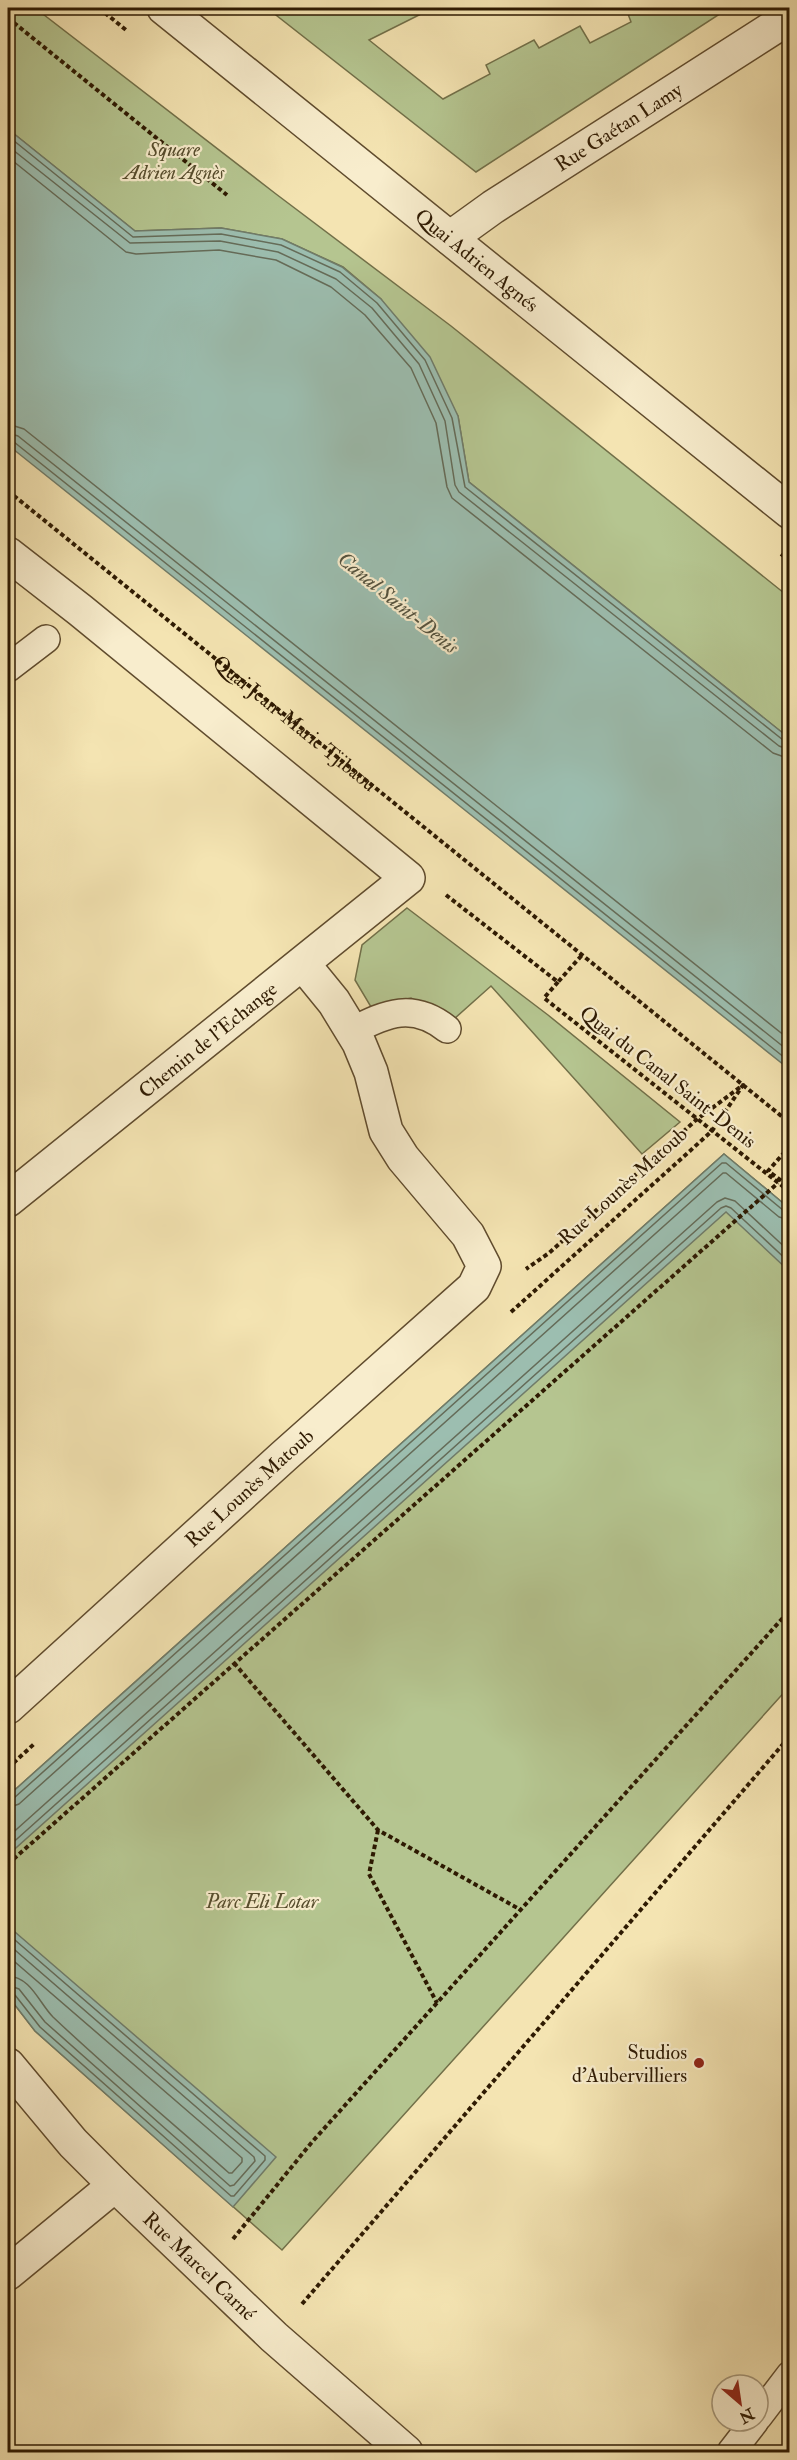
<svg xmlns="http://www.w3.org/2000/svg" width="797" height="2460" font-family="'IM FELL Double Pica',serif">
<rect width="100%" height="100%" fill="#f4e4b2"/>
<filter id="stains"><feTurbulence type="fractalNoise" baseFrequency=".00333" numOctaves="4"/><feColorMatrix values="0 0 0 0 .2 0 0 0 0 .09 0 0 0 0 .02 0 0 0 .5 -.17"/></filter>
<radialGradient id="worn" r=".72"><stop offset=".6" stop-color="#630" stop-opacity="0"/><stop offset="1" stop-color="#630" stop-opacity=".3"/></radialGradient>
<g fill="#b5c590" stroke="#727049" stroke-width="1.5">
<path d="M 8,8 L 35,8 L 276,194 L 451,326 L 789,597 L 789,738 L 469,482 L 458,416 L 381,299 L 343,267 L 282,239 L 221,228 L 135,231 L 8,129 Z"/>
<path d="M 267,8 L 433,8 L 369,40 L 443,99 L 490,74 L 486,65 L 534,40 L 539,48 L 580,26 L 590,43 L 631,22 L 628,14 L 646,8 L 649,12 L 658,8 L 729,8 L 476,172 Z"/>
<path d="M 407,908 L 548,1015 L 680,1122 L 642,1154 L 491,986 L 454,1019 L 411,998 L 371,1007 L 355,980 L 362,945 Z"/>
<path d="M 724,1154 L 789,1208 L 789,1687 L 282,2250 L 35,2031 L 8,1996 L 8,1796 Z"/>
</g>
<g fill="#9cbeb0" stroke="#707c6a" stroke-width="1.5">
<path d="M 8,129 L 135,231 L 221,228 L 282,239 L 342,267 L 381,299 L 430,357 L 458,416 L 469,482 L 789,738 L 789,1069 L 8,445 Z"/>
<path d="M 724,1154 L 789,1208 L 789,1271 L 726,1212 L 8,1855 L 8,1796 Z"/>
<path d="M 8,1926 L 276,2157 L 233,2207 L 35,2031 L 8,1996 Z"/>
</g>
<g fill="none" stroke-linecap="round" stroke-linejoin="round">
<g stroke="#656c59" stroke-width="1.5">
<path d="M 8,136 L 133,237 L 221,234 L 281,245 L 340,272 L 377,303 L 425,360 L 452,418 L 465,487 L 783,740 L 790,742"/>
<path d="M 8,146 L 130,243 L 220,241 L 278,252 L 336,279 L 372,308 L 419,364 L 445,421 L 455,485 L 459,492 L 779,746 L 790,750"/>
<path d="M 8,157 L 126,252 L 136,254 L 219,250 L 276,260 L 331,287 L 365,315 L 411,368 L 436,423 L 447,487 L 452,498 L 773,753 L 790,759"/>
<path d="M 8,424 L 24,429 L 790,1040"/>
<path d="M 8,433 L 18,436 L 790,1052"/>
<path d="M 8,440 L 14,442 L 790,1062"/>
<path d="M 8,1800 L 14,1798 L 722,1163 L 726,1163 L 784,1211 L 790,1212"/>
<path d="M 8,1808 L 19,1804 L 723,1173 L 726,1173 L 779,1217 L 790,1220"/>
<path d="M 8,1837 L 717,1202 L 725,1198 L 735,1201 L 790,1252"/>
<path d="M 8,1847 L 721,1208 L 726,1206 L 731,1208 L 790,1263"/>
<path d="M 8,1934 L 265,2156 L 265,2160 L 234,2196 L 231,2196 L 40,2027 L 15,1995 L 8,1993"/>
<path d="M 8,1944 L 254,2157 L 255,2161 L 234,2185 L 230,2186 L 45,2022 L 19,1989 L 8,1985"/>
<path d="M 8,1956 L 242,2158 L 242,2162 L 232,2173 L 229,2173 C 170,2121 110,2071 53,2017 C 39,2003 31,1977 8,1976"/>
</g>
<g stroke="#604c2e" stroke-width="30">
<g id="service">
<path d="M 8,668 L 46,639"/>
<path d="M 352,1031 C 387,1013 413,1002 447,1029"/>
<path d="M 758,2417 L 790,2375"/>
<path d="M 731,2452 L 755,2421"/>
</g>
</g>
<g stroke="#604c2e" stroke-width="36">
<path id="pedestrian" d="M 8,2273 L 115,2185"/>
</g>
<g stroke="#604c2e" stroke-width="36">
<g id="minor">
<path d="M 8,554 L 80,610 L 408,878 L 8,1200"/>
<path id="s2" d="M 8,1707 L 284,1456 L 474,1287 L 484,1266 L 468,1235 L 403,1158 L 386,1131 L 371,1072 L 359,1043 L 334,1002 L 303,964"/>
<path id="s3" d="M 8,2065 L 73,2143 L 115,2185 L 274,2337 L 406,2452"/>
</g>
</g>
<g stroke="#604c2e" stroke-width="36">
<g id="tertiary">
<path id="s4" d="M 164,8 L 790,512"/>
<path id="s5" d="M 450,238 L 493,207 L 790,17"/>
</g>
</g>
<g stroke="#2e1a02" stroke-width="4" stroke-dasharray="4.5 3" stroke-linecap="butt">
<path d="M 99,8 L 126,30"/>
<path d="M 8,18 L 227,195"/>
<path id="s1" d="M 8,491 L 790,1123"/>
<path d="M 781,554 L 790,561"/>
<path d="M 446,895 L 558,982 L 582,955"/>
<path d="M 558,982 L 544,998 L 790,1192"/>
<path d="M 790,1146 L 768,1171 L 790,1187"/>
<path d="M 511,1312 L 712,1131 L 743,1085 L 696,1120 L 549,1253 L 526,1269"/>
<path d="M 234,1663 L 378,1830 L 521,1910"/>
<path d="M 8,1768 L 34,1744"/>
<path d="M 378,1830 L 369,1874 L 437,2003"/>
<path d="M 8,1864 L 778,1183"/>
<path d="M 233,2239 L 312,2142 L 790,1610"/>
<path d="M 302,2304 L 790,1736"/>
</g>
<use href="#service" stroke="#f8edcd" stroke-width="27"/>
<use href="#pedestrian" stroke="#f8edcd" stroke-width="33"/>
<use href="#minor" stroke="#f8edcd" stroke-width="33"/>
<use href="#tertiary" stroke="#f8edcd" stroke-width="33"/>
</g>
<circle fill="#8f2418" stroke="#f8edcd" stroke-width="2" cx="699" cy="2063" r="6"/>
<g text-anchor="middle" dominant-baseline="central" stroke-width="4.5" stroke-linejoin="round" paint-order="stroke">
<g font-size="20" fill="#2e1a02" stroke="#f8edcd">
<text stroke="none"><textPath href="#s5" startOffset="202">Rue Gaétan Lamy</textPath></text>
<text stroke="none"><textPath href="#s4" startOffset="402">Quai Adrien Agnés</textPath></text>
<text stroke="none"><textPath href="#s1" startOffset="369">Quai Jean-Marie Tjibaou</textPath></text>
<text transform="translate(208 1040) rotate(-39)">Chemin de l'Echange</text>
<text transform="translate(668 1077) rotate(38)">Quai du Canal Saint-Denis</text>
<text transform="translate(623 1186) rotate(-42)">Rue Lounès Matoub</text>
<text stroke="none"><textPath href="#s2" startOffset="326">Rue Lounès Matoub</textPath></text>
<text stroke="none"><textPath href="#s3" startOffset="278">Rue Marcel Carné</textPath></text>
</g>
<g font-size="20" font-style="italic" fill="#564d2d" stroke="#f8edcd">
<text x="174" y="149">Square<tspan x="174" dy="23">Adrien Agnès</tspan></text>
<text x="262" y="1901">Parc Eli Lotar</text>
</g>
<g font-size="20" fill="#2e1a02" stroke="#f8edcd" text-anchor="end">
<text x="687" y="2052">Studios<tspan x="687" dy="23">d'Aubervilliers</tspan></text>
</g>
<g font-size="21" font-style="italic" fill="#54533f" stroke="#f8edcd">
<text transform="translate(398 603) rotate(39)">Canal Saint-Denis</text>
</g>
</g>
<rect width="797" height="2460" fill="none" stroke="#f4e4b2" stroke-width="30"/>
<rect x="9" y="9" width="779" height="2442" fill="none" stroke="#2e1a02" stroke-width="3"/>
<rect x="15" y="15" width="767" height="2430" fill="none" stroke="#2e1a02" stroke-width="1.5"/>
<g transform="translate(740 2403) rotate(151)"><circle r="28" fill="#f8edcd" stroke="#a7997c" stroke-width="1.5"/>
<path d="M0-4.5L10 22L0 15L-10 22Z" fill="#8f2418"/>
<text y="-9" font-size="16" font-weight="bold" text-anchor="middle" fill="#2e1a02">N</text>
</g>
<rect width="100%" height="100%" filter="url(#stains)"/>
<rect width="100%" height="100%" fill="url(#worn)"/>
</svg>
